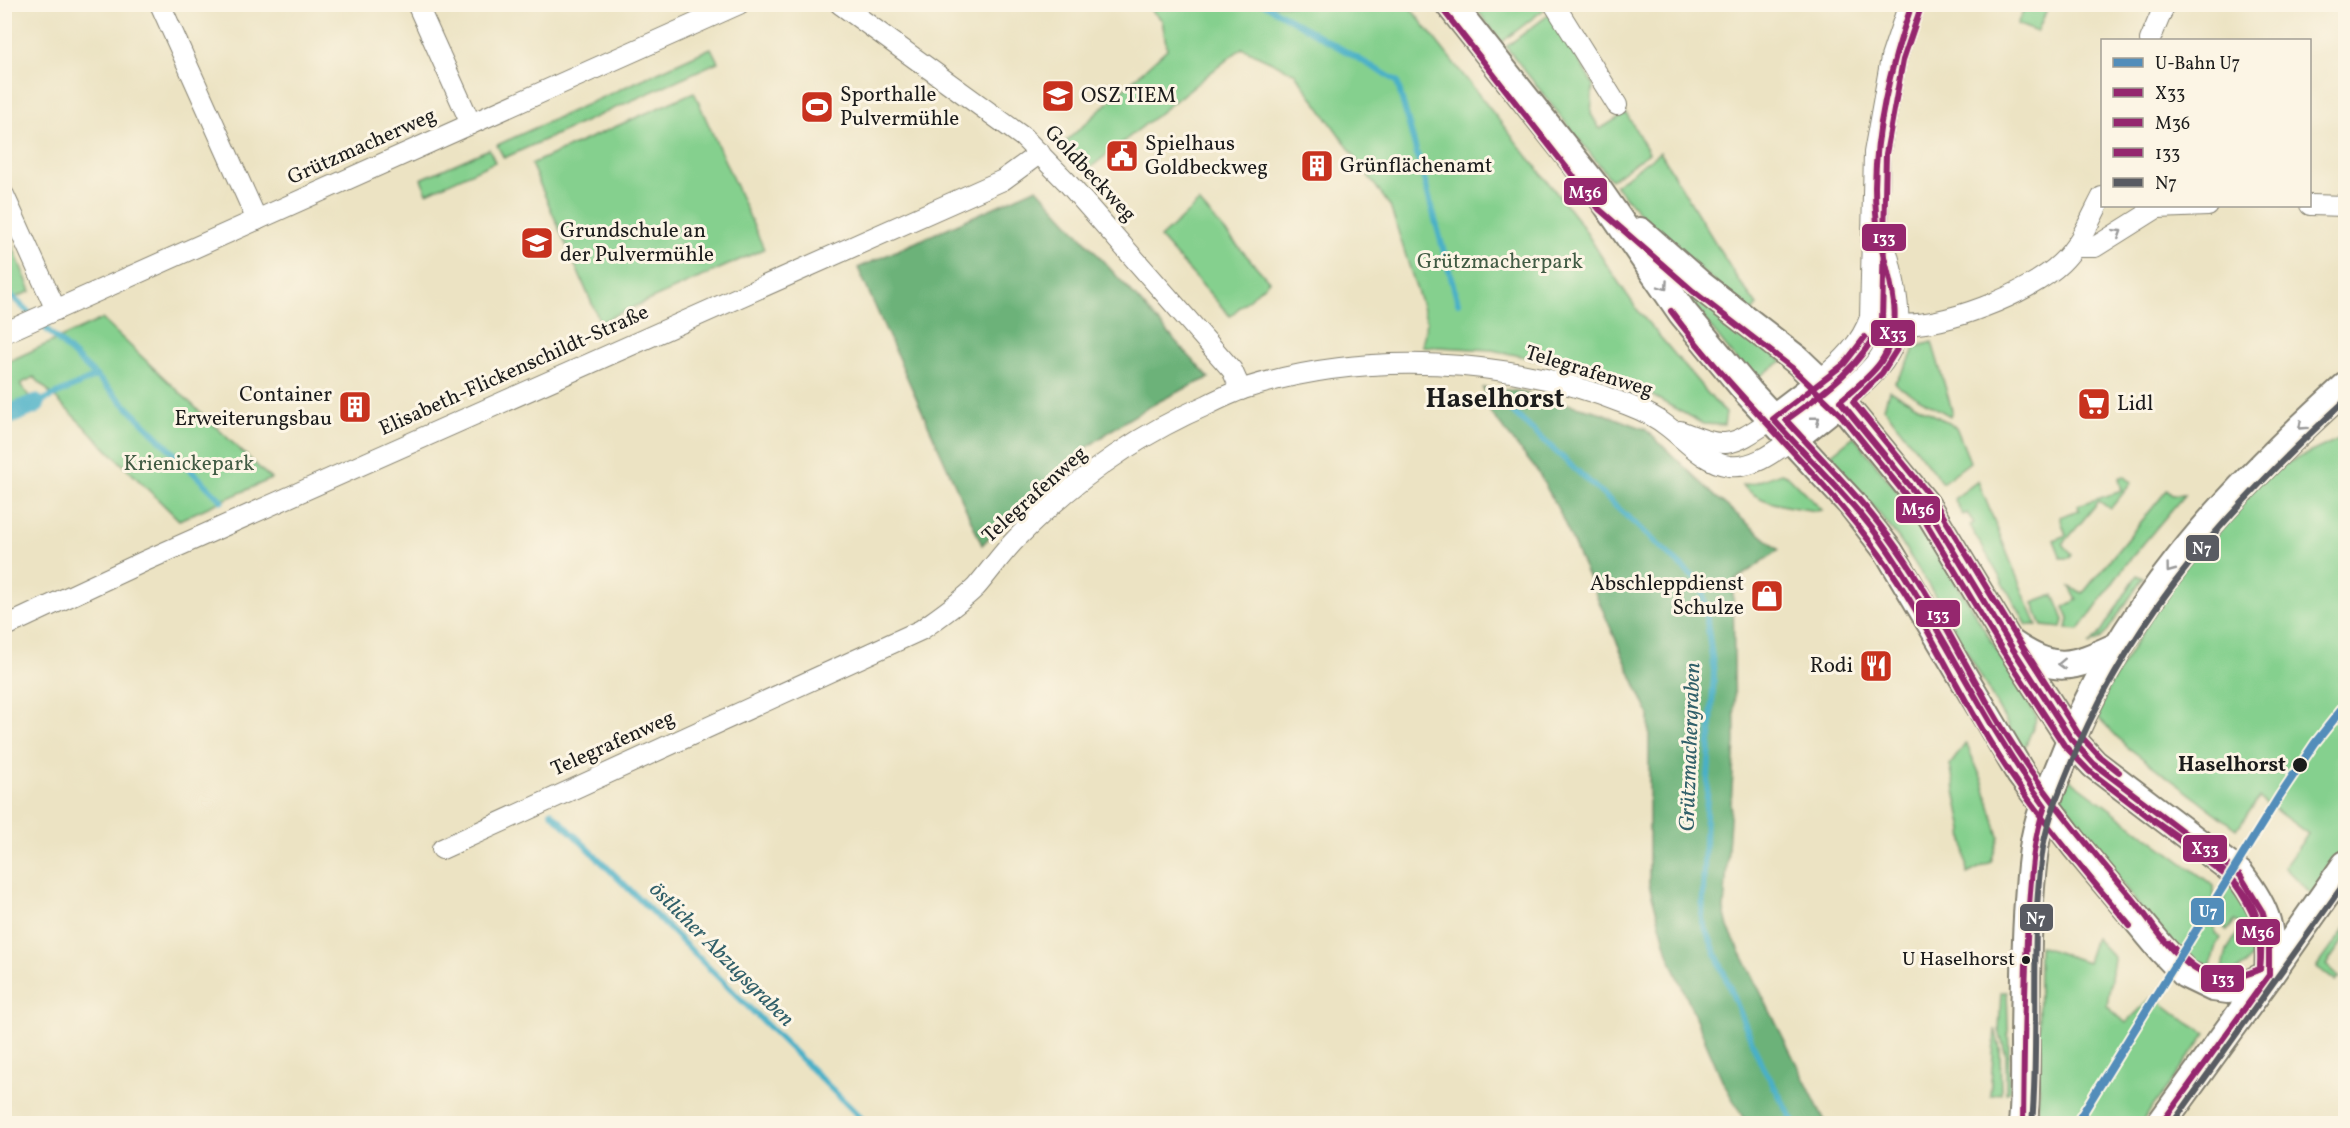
<svg xmlns="http://www.w3.org/2000/svg" width="2350" height="1128" font-family="Vollkorn,serif">
<rect width="100%" height="100%" fill="#fcf5e5"/>
<filter id="ink" filterUnits="userSpaceOnUse"><feTurbulence type="fractalNoise" baseFrequency=".0167" numOctaves="2"/><feDisplacementMap in="SourceGraphic" scale="12" xChannelSelector="R" yChannelSelector="G"/><feConvolveMatrix kernelMatrix="1 2 1 2 8 2 1 2 1" color-interpolation-filters="sRGB"/></filter>
<filter id="wash" filterUnits="userSpaceOnUse"><feTurbulence type="fractalNoise" baseFrequency=".008" numOctaves="4" result="noise"/><feDisplacementMap in="SourceGraphic" scale="24" xChannelSelector="R" yChannelSelector="G"/><feGaussianBlur stdDeviation="1.35" result="paint"/><feColorMatrix in="noise" values="0 0 0 0 0 0 0 0 0 0 0 0 0 0 0 0 0 1.4 0 .05"/><feComposite in="paint" operator="in"/></filter>
<g filter="url(#wash)">
<rect width="100%" height="100%" fill="#ece3c3"/>
<g fill="#85d08e" stroke="#507655" stroke-width="1.5">
<path d="M 1545,4 L 1547,7 L 1502,42 L 1473,5 Z"/>
<path d="M 1145,5 L 1408,5 L 1581,224 L 1608,267 L 1639,312 L 1715,402 L 1726,413 L 1724,425 L 1703,424 L 1649,394 L 1568,366 L 1492,350 L 1422,346 L 1427,322 L 1390,206 L 1295,73 L 1242,48 L 1086,171 L 1062,145 L 1167,49 L 1162,20 Z"/>
<path d="M 2026,5 L 2034,5 L 2047,10 L 2037,32 L 2017,24 Z"/>
<path d="M 1551,13 L 1593,84 L 1591,114 L 1600,129 L 1626,113 L 1649,153 L 1611,180 L 1506,47 Z"/>
<path d="M 711,48 L 718,62 L 504,158 L 497,145 Z"/>
<path d="M 694,92 L 764,249 L 600,322 L 531,164 Z"/>
<path d="M 489,149 L 495,162 L 427,193 L 421,179 Z"/>
<path d="M 1660,152 L 1735,275 L 1757,305 L 1751,314 L 1647,222 L 1615,185 Z"/>
<path d="M 1199,202 L 1269,281 L 1230,316 L 1160,238 Z"/>
<path d="M 5,228 L 31,291 L 5,302 L 4,302 Z"/>
<path d="M 1655,257 L 1782,361 L 1753,381 Z"/>
<path d="M 102,319 L 271,479 L 179,520 L 34,377 L 20,384 L 35,404 L 5,417 L 5,363 Z"/>
<path d="M 1932,342 L 1952,410 L 1950,416 L 1899,387 L 1895,382 L 1908,363 L 1915,347 Z"/>
<path d="M 1889,390 L 1956,427 L 1970,462 L 1942,483 L 1884,408 Z"/>
<path d="M 1854,436 L 1917,517 L 2037,717 L 2023,752 C 1982,681 1946,608 1900,541 C 1879,511 1853,484 1829,456 Z"/>
<path d="M 2345,436 L 2345,848 L 2312,895 L 2284,867 L 2308,834 L 2259,798 L 2237,829 L 2126,746 L 2093,712 L 2178,574 L 2270,471 Z"/>
<path d="M 1781,473 L 1788,476 L 1822,510 L 1816,511 C 1791,507 1759,504 1742,485 L 1754,483 Z"/>
<path d="M 2124,476 L 2131,482 L 2130,485 L 2110,509 L 2099,501 L 2063,544 L 2072,554 L 2069,558 L 2061,558 L 2054,540 L 2066,535 L 2060,517 L 2079,510 L 2078,505 L 2122,491 L 2119,478 Z"/>
<path d="M 1978,481 L 2029,607 L 2037,625 L 2027,625 L 1970,525 L 1974,523 L 1967,513 L 1963,515 L 1954,499 Z"/>
<path d="M 2167,490 L 2172,495 L 2185,494 L 2128,562 L 2079,630 L 2067,629 L 2069,619 L 2064,607 L 2077,600 L 2070,587 L 2083,593 Z"/>
<path d="M 2137,575 L 2143,578 L 2106,633 L 2099,640 L 2089,645 L 2099,635 Z"/>
<path d="M 2054,595 L 2064,620 L 2062,628 L 2042,626 L 2033,603 Z"/>
<path d="M 1966,743 L 1983,782 L 1999,837 L 1991,862 L 1967,874 L 1963,830 L 1950,765 Z"/>
<path d="M 2067,777 L 2214,886 L 2215,933 L 2221,938 L 2216,945 L 2209,972 L 2203,971 L 2160,933 L 2061,804 L 2062,791 Z"/>
<path d="M 2224,878 C 2233,888 2244,899 2251,910 C 2254,915 2254,923 2255,929 C 2259,955 2250,970 2222,974 L 2227,950 L 2242,926 L 2235,921 L 2227,931 L 2224,927 Z"/>
<path d="M 2345,928 L 2345,938 L 2326,965 L 2340,978 L 2335,981 L 2317,967 Z"/>
<path d="M 2095,938 L 2114,958 L 2107,1006 L 2126,1023 L 2153,996 L 2188,1023 L 2206,1034 L 2141,1123 L 2038,1124 L 2039,946 L 2087,962 Z"/>
<path d="M 2001,992 L 2007,992 L 2010,1091 L 2006,1092 L 2006,1055 L 1999,1030 Z"/>
<path d="M 1995,1029 L 2000,1049 L 2001,1093 L 1990,1096 Z"/>
</g>
<g fill="#6cb279" stroke="#44674a" stroke-width="1.5">
<path d="M 1037,188 L 1209,378 C 1110,419 1055,470 982,545 L 858,268 Z"/>
<path d="M 1483,388 L 1516,391 L 1599,412 L 1645,429 L 1715,496 L 1779,550 L 1733,582 L 1735,743 L 1724,910 L 1728,927 L 1826,1123 L 1746,1123 L 1723,1082 L 1669,956 L 1649,885 L 1649,715 L 1559,511 L 1538,472 L 1490,412 Z"/>
</g>
<g fill="none" stroke-linecap="round" stroke-linejoin="round">
<g stroke="#48b0c7" stroke-width="6">
<path d="M 1264,4 L 1397,81 L 1458,303"/>
<path d="M 4,289 L 96,376 L 222,501"/>
<path d="M 35,404 L 96,376"/>
<path d="M 1504,404 L 1702,585 L 1714,672 L 1706,814 L 1702,920 L 1760,1061 L 1795,1124"/>
<path d="M 551,812 L 867,1124"/>
</g>
<path stroke="#48b0c7" stroke-width="20" d="M 4,417 L 35,404"/>
</g>
</g>
<g filter="url(#ink)">
<g fill="none" stroke-linecap="round" stroke-linejoin="round">
<g stroke="#848070" stroke-width="22">
<g id="minor">
<path d="M 160,4 L 257,220"/>
<path d="M 417,4 L 471,124"/>
<path d="M 840,4 L 1023,137 L 1066,181 L 1232,370 L 1241,390"/>
<path d="M 1554,4 L 1617,105"/>
<path d="M 2150,40 L 2165,4"/>
<path d="M 4,195 L 56,310"/>
<path d="M 2310,205 L 2346,206"/>
<path d="M 2148,206 L 2157,208 L 2208,206"/>
<path d="M 2076,247 L 2095,247 L 2157,208"/>
<path d="M 1897,324 C 1941,329 2029,294 2061,263 C 2080,245 2090,220 2102,197"/>
<path d="M 4,333 L 739,4"/>
<path d="M 1680,431 C 1728,450 1730,447 1773,419"/>
<path d="M 4,627 L 145,561 L 1003,180 L 1040,153"/>
<path d="M 442,849 L 921,630 C 939,617 960,603 976,587 C 990,571 1002,553 1017,538 C 1072,482 1135,436 1207,405 C 1219,399 1231,393 1243,389 C 1365,350 1509,357 1628,405 C 1641,410 1656,417 1667,426 C 1687,441 1703,462 1729,466 C 1752,469 1773,453 1791,440"/>
</g>
</g>
<g stroke="#848070" stroke-width="28">
<g id="tertiary">
<path d="M 1822,382 C 1844,364 1864,345 1873,318 L 1877,153 L 1894,58 L 1912,4"/>
<path d="M 1840,401 C 1901,350 1904,332 1885,256"/>
</g>
</g>
<g stroke="#848070" stroke-width="32">
<g id="secondary">
<path d="M 1450,4 L 1599,192 L 1682,312 L 1749,393 L 1852,504 L 1889,552 L 2021,774 L 2076,846 L 2162,949 L 2186,974 L 2213,987 L 2228,989 L 2245,986 L 2269,975"/>
<path d="M 1640,232 L 1700,285 L 1797,360 L 1840,401 L 1926,506 L 2009,643 L 2071,739 L 2094,764 L 2240,875 C 2268,912 2272,929 2269,975"/>
<path d="M 1773,419 L 1822,382"/>
<path d="M 1791,440 L 1840,401"/>
<path d="M 2011,644 C 2055,674 2071,668 2117,647"/>
<path d="M 2023,1124 C 2026,1095 2025,1066 2025,1038 C 2026,975 2026,910 2034,848 C 2038,818 2051,790 2062,762 C 2120,609 2226,495 2346,387"/>
<path d="M 2161,1124 L 2269,975 L 2346,865"/>
</g>
</g>
<use href="#minor" stroke="#fff" stroke-width="20"/>
<use href="#tertiary" stroke="#fff" stroke-width="26"/>
<use href="#secondary" stroke="#fff" stroke-width="28"/>
<g stroke="#fcf5e5" stroke-width="10">
<g id="bus-1">
<path d="M 1912,4 C 1891,64 1876,124 1875,187 C 1875,204 1876,220 1879,237 C 1889,280 1908,323 1880,363 C 1869,378 1854,389 1840,401 L 1926,506 L 2009,643 L 2071,739 L 2094,764 L 2240,875 L 2262,911 L 2269,933 L 2269,975 L 2161,1124"/>
<path d="M 1865,337 L 1844,364 L 1773,419 C 1812,463 1857,504 1890,553 C 1945,635 1986,726 2045,806 C 2032,842 2031,881 2028,920 C 2024,988 2024,1056 2023,1124"/>
</g>
</g>
<g stroke="#fcf5e5" stroke-width="10">
<g id="bus-2">
<path d="M 1443,10 L 1599,209 L 1694,292 L 1791,367 L 1841,415 L 1919,511 L 2001,648 L 2064,745 L 2089,771 L 2233,881 C 2255,911 2262,932 2260,969 C 2217,987 2199,975 2169,943"/>
<path d="M 1671,311 C 1735,397 1817,469 1880,555 C 1923,614 1952,681 1990,742 C 2030,808 2081,867 2130,926"/>
</g>
</g>
<g stroke="#fcf5e5" stroke-width="10">
<g id="bus-3">
<path d="M 1921,7 L 1903,60 L 1886,154 L 1882,321 C 1862,366 1825,392 1786,420 C 1824,462 1864,501 1896,547 C 1938,606 1968,673 2006,734 C 2043,793 2088,846 2133,899 C 2154,925 2172,959 2204,974 C 2223,983 2242,977 2260,969 C 2262,952 2262,934 2257,918 C 2244,875 2188,845 2154,820"/>
<path d="M 1899,346 L 1882,373 L 1853,402 L 1934,501 L 2017,638 L 2078,733 L 2100,757 L 2119,772"/>
</g>
</g>
<g stroke="#fcf5e5" stroke-width="10">
<g id="bus-4">
<path d="M 2032,1124 C 2040,1032 2029,939 2043,847 C 2049,813 2064,781 2077,749 C 2139,606 2233,504 2346,400"/>
<path d="M 2172,1124 L 2346,881"/>
</g>
</g>
<use href="#bus-1" stroke="#95276e" stroke-width="6"/>
<use href="#bus-2" stroke="#95276e" stroke-width="6"/>
<use href="#bus-3" stroke="#95276e" stroke-width="6"/>
<use href="#bus-4" stroke="#595b62" stroke-width="6"/>
<g stroke="#fcf5e5" stroke-width="12">
<path id="metro-1" d="M 2076,1124 L 2280,795 L 2315,743 L 2346,704"/>
</g>
<use href="#metro-1" stroke="#528dba" stroke-width="8"/>
</g>
<defs><path id="oneway-chevron" d="M-2-3.5L2.5 0L-2 3.5" fill="none" stroke-width="1.6" stroke-linecap="round" stroke-linejoin="round" transform="scale(1.5)"/></defs>
<g stroke="#999">
<use href="#oneway-chevron" transform="translate(2118 233) rotate(-32)"/>
<use href="#oneway-chevron" transform="translate(1664 286) rotate(55)"/>
<use href="#oneway-chevron" transform="translate(1816 420) rotate(-39)"/>
<use href="#oneway-chevron" transform="translate(2302 426) rotate(138)"/>
<use href="#oneway-chevron" transform="translate(2170 569) rotate(127)"/>
<use href="#oneway-chevron" transform="translate(2062 664) rotate(178)"/>
</g>
</g>
<defs>
<g id="school-square" transform="scale(1.725)"><rect x="-9" y="-9" width="18" height="18" rx="4" fill="#c8321e" stroke="#fcf5e5"/><path d="M0-5L7-2L0 1L-7-2ZM-4 1L0 2.5L4 1V4Q0 6-4 4Z" fill="#fff"/></g>
<g id="stadium-square" transform="scale(1.725)"><rect x="-9" y="-9" width="18" height="18" rx="4" fill="#c8321e" stroke="#fcf5e5"/><path d="M0-5a6.5 5 0 1 0 0 10a6.5 5 0 1 0 0-10ZM-3.5-1.8h7v3.6h-7Z" fill="#fff"/></g>
<g id="civic-square" transform="scale(1.725)"><rect x="-9" y="-9" width="18" height="18" rx="4" fill="#c8321e" stroke="#fcf5e5"/><path d="M-.6-6.5H3V-4.5H.6V-3L4-1V1h2V6H-6V1h2V-1L-.6-3ZM-1.2 2.5V6h2.4V2.5Z" fill="#fff"/></g>
<g id="building-square" transform="scale(1.725)"><rect x="-9" y="-9" width="18" height="18" rx="4" fill="#c8321e" stroke="#fcf5e5"/><path d="M-4-6H4V6H1V3H-1V6H-4ZM-2.5-4.3h1.7v1.8h-1.7ZM.8-4.3h1.7v1.8H.8ZM-2.5-1h1.7V.8h-1.7ZM.8-1h1.7V.8H.8Z" fill="#fff"/></g>
<g id="supermarket-square" transform="scale(1.725)"><rect x="-9" y="-9" width="18" height="18" rx="4" fill="#c8321e" stroke="#fcf5e5"/><path d="M-6-5.5h2.5l.6 2H6L4.5 2H-2.5L-4.4-4H-6ZM-1.5 3.2a1.3 1.3 0 1 0 .1 0ZM3 3.2a1.3 1.3 0 1 0 .1 0Z" fill="#fff"/></g>
<g id="shop-square" transform="scale(1.725)"><rect x="-9" y="-9" width="18" height="18" rx="4" fill="#c8321e" stroke="#fcf5e5"/><path d="M-5-2.5h2.3a2.7 3.5 0 0 1 5.4 0H5L5.5 6h-11ZM-1.5-2.5h3a1.5 2.3 0 0 0-3 0Z" fill="#fff"/></g>
<g id="restaurant-square" transform="scale(1.725)"><rect x="-9" y="-9" width="18" height="18" rx="4" fill="#c8321e" stroke="#fcf5e5"/><path d="M-5-6h1v4h1v-4h1v4h1v-4h1v5L-1.5 .5V6h-2V.5L-5-1ZM5-6V6H3V1.5H1.5Q1.5-4 5-6Z" fill="#fff"/></g>
</defs>
<g fill-rule="evenodd">
<use href="#school-square" x="1058" y="96"/>
<use href="#stadium-square" x="817" y="107"/>
<use href="#civic-square" x="1122" y="156"/>
<use href="#building-square" x="1317" y="166"/>
<use href="#school-square" x="537" y="243"/>
<use href="#supermarket-square" x="2094" y="404"/>
<use href="#building-square" x="355" y="407"/>
<use href="#shop-square" x="1767" y="596"/>
<use href="#restaurant-square" x="1876" y="666"/>
</g>
<g fill="#1c1c1c" stroke="#fcf5e5" stroke-width="2">
<circle cx="2300" cy="765" r="8"/>
<circle cx="2026" cy="960" r="5"/>
</g>
<g text-anchor="middle" dominant-baseline="central" stroke-width="6" stroke-linejoin="round" paint-order="stroke">
<g font-size="20" fill="#1c1c1c" stroke="#fcf5e5" text-anchor="end">
<text x="2015" y="960">U Haselhorst</text>
</g>
<g font-size="21" fill="#1c1c1c" stroke="#fcf5e5" text-anchor="start">
<text x="840" y="95">Sporthalle<tspan x="840" dy="24">Pulvermühle</tspan></text>
<text x="1081" y="96">OSZ TIEM</text>
<text x="1145" y="144">Spielhaus<tspan x="1145" dy="24">Goldbeckweg</tspan></text>
<text x="1340" y="166">Grünflächenamt</text>
<text x="560" y="231">Grundschule an<tspan x="560" dy="24">der Pulvermühle</tspan></text>
<text x="332" y="395" text-anchor="end">Container<tspan x="332" dy="24">Erweiterungsbau</tspan></text>
<text x="2117" y="404">Lidl</text>
<text x="1744" y="584" text-anchor="end">Abschleppdienst<tspan x="1744" dy="24">Schulze</tspan></text>
<text x="1853" y="666" text-anchor="end">Rodi</text>
</g>
<g font-size="21" fill="#1c1c1c" stroke="#fcf5e5">
<text transform="translate(362 147) rotate(-24)">Grützmacherweg</text>
<text transform="translate(1090 174) rotate(47)">Goldbeckweg</text>
<text transform="translate(514 371) rotate(-24)">Elisabeth-Flickenschildt-Straße</text>
<text transform="translate(1589 372) rotate(17)">Telegrafenweg</text>
<text transform="translate(1035 495) rotate(-42)">Telegrafenweg</text>
<text transform="translate(613 744) rotate(-24)">Telegrafenweg</text>
</g>
<g font-size="21" fill="#415b44" stroke="#fcf5e5">
<text x="1500" y="262">Grützmacherpark</text>
<text x="189" y="464">Krienickepark</text>
</g>
<g font-size="21" font-weight="bold" fill="#1c1c1c" stroke="#fcf5e5" text-anchor="end">
<text x="2286" y="765">Haselhorst</text>
</g>
<g font-size="22" font-style="italic" fill="#305f69" stroke="#fcf5e5">
<text transform="translate(1691 747) rotate(-88)">Grützmachergraben</text>
<text transform="translate(721 955) rotate(45)">östlicher Abzugsgraben</text>
</g>
<g font-size="27" font-weight="bold" fill="#1c1c1c" stroke="#fcf5e5">
<text x="1495" y="400">Haselhorst</text>
</g>
</g>
<g stroke="#fcf5e5" stroke-width="2">
<rect x="1563" y="177" width="45" height="29" rx="6" fill="#95276e"/>
<rect x="1861" y="223" width="46" height="29" rx="6" fill="#95276e"/>
<rect x="1870" y="319" width="46" height="28" rx="6" fill="#95276e"/>
<rect x="1895" y="495" width="46" height="29" rx="6" fill="#95276e"/>
<rect x="2185" y="534" width="35" height="28" rx="6" fill="#595b62"/>
<rect x="1915" y="599" width="46" height="29" rx="6" fill="#95276e"/>
<rect x="2182" y="834" width="46" height="29" rx="6" fill="#95276e"/>
<rect x="2190" y="897" width="35" height="29" rx="6" fill="#528dba"/>
<rect x="2019" y="903" width="35" height="29" rx="6" fill="#595b62"/>
<rect x="2235" y="918" width="46" height="28" rx="6" fill="#95276e"/>
<rect x="2200" y="964" width="45" height="29" rx="6" fill="#95276e"/>
</g>
<g font-size="16" text-anchor="middle" font-weight="bold" fill="#fff">
<text x="1585" y="198">M36</text>
<text x="1884" y="243">133</text>
<text x="1893" y="339">X33</text>
<text x="1918" y="515">M36</text>
<text x="2202" y="554">N7</text>
<text x="1938" y="620">133</text>
<text x="2205" y="854">X33</text>
<text x="2208" y="917">U7</text>
<text x="2036" y="924">N7</text>
<text x="2258" y="938">M36</text>
<text x="2223" y="984">133</text>
</g>
<rect width="2350" height="1128" fill="none" stroke="#fcf5e5" stroke-width="24"/>
<rect x="2101" y="39" width="210" height="168" fill="#fcf5e5" stroke="#a29e95" stroke-width="1.5"/>
<rect x="2113" y="58" width="30" height="9" fill="#528dba" stroke="#a29e95" stroke-width="1.5"/>
<text x="2155" y="69" font-size="18" fill="#1c1c1c">U-Bahn U7</text>
<rect x="2113" y="88" width="30" height="9" fill="#95276e" stroke="#a29e95" stroke-width="1.5"/>
<text x="2155" y="99" font-size="18" fill="#1c1c1c">X33</text>
<rect x="2113" y="118" width="30" height="9" fill="#95276e" stroke="#a29e95" stroke-width="1.5"/>
<text x="2155" y="129" font-size="18" fill="#1c1c1c">M36</text>
<rect x="2113" y="148" width="30" height="9" fill="#95276e" stroke="#a29e95" stroke-width="1.5"/>
<text x="2155" y="159" font-size="18" fill="#1c1c1c">133</text>
<rect x="2113" y="178" width="30" height="9" fill="#595b62" stroke="#a29e95" stroke-width="1.5"/>
<text x="2155" y="189" font-size="18" fill="#1c1c1c">N7</text>
</svg>
